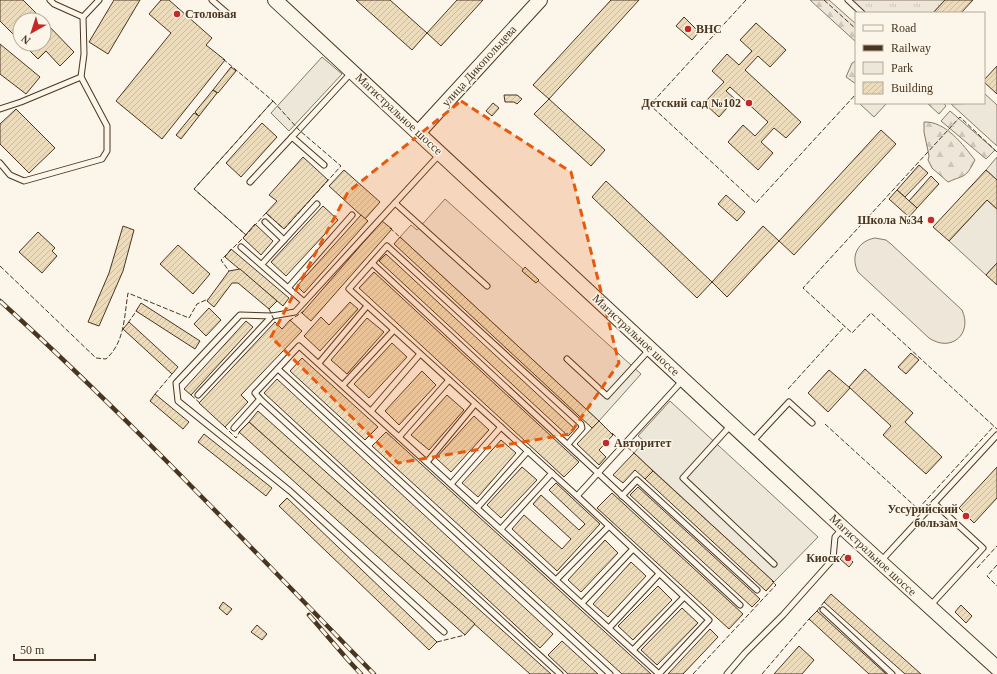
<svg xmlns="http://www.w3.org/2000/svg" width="997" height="674" font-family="'Times New Roman',serif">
<defs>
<pattern id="grass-tufts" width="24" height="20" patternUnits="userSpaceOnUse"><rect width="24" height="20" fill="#ede6d9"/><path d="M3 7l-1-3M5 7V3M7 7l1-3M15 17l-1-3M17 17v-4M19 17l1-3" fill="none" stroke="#cdc6ba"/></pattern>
<pattern id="forest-firs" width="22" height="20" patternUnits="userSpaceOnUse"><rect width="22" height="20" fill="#ede6d9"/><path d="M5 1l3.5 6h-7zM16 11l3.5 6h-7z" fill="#cdc6ba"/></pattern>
<pattern id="building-hatch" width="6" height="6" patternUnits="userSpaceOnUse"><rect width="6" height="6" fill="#ecdcbc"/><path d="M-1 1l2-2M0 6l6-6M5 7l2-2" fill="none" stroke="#ccbda1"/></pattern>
</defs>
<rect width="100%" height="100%" fill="#fbf6e9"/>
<path fill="url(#grass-tufts)" stroke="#887966" d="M 851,0 L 945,0 L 933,13 L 865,13 Z"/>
<g fill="url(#forest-firs)" stroke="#887966">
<path d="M 810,0 L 829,0 L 856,24 L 856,42 Z"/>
<path d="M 856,61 L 856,84 L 846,77 L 852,63 Z"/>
<path d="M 927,103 L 943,103 L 946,106 L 939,114 Z"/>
<path d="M 950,111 L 995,150 L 986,159 L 941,121 Z"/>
<path d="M 924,122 C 946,121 963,145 975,160 C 965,179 966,174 948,182 L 932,168 L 928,160 L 929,156 L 924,132 Z"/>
</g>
<path fill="#ede6d9" stroke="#887966" d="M 875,238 L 886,240 L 891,244 L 962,310 C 973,334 951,353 929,338 L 858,272 C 850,256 858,241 875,238 Z"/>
<g fill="#ede7d9" stroke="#887966">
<path d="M 322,57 L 342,74 L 289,131 L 271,113 Z"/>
<path d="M 984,93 L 997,105 L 997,146 L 951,104 L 984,103 Z"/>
<path d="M 859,103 L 887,103 L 874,117 Z"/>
<path d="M 997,157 L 997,180 L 986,170 Z"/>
<path d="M 445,199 L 523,269 L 522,271 L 536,283 L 538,281 L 641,374 L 599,421 L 400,237 L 411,225 L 417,230 Z"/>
<path d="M 987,200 L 997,209 L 997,263 L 986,275 L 949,241 Z"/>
<path d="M 670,401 L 818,537 L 774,582 L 634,453 L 644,441 L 638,436 Z"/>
</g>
<g fill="url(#building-hatch)" stroke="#4a3520">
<path d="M 0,0 L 23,0 L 43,20 L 20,20 L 20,41 L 0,21 Z"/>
<path d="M 114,0 L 140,0 L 108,54 L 89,42 Z"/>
<path d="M 161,0 L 169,0 L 212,38 L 206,45 L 225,60 L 162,139 L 116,101 L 171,33 L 149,14 Z"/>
<path d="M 356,0 L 390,0 L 427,33 L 412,50 Z"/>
<path d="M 457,0 L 483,0 L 441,46 L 427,33 Z"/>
<path d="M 611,0 L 639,0 L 549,99 L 533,85 Z"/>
<path d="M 945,0 L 973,0 L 961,13 L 933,13 Z"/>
<path d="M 684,17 L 699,32 L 692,40 L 676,26 Z"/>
<path d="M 44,21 L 74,52 L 60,66 L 46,51 L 38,59 L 23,44 L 44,44 Z"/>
<path d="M 756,23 L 786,50 L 770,67 L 758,56 L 745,70 L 801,122 L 786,138 L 774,128 L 761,142 L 773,153 L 758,170 L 728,142 L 743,125 L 755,136 L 768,122 L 730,87 L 726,91 L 735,99 L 719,117 L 704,103 L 724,82 L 712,71 L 727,54 L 739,65 L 752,51 L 740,40 Z"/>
<path d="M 0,44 L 40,77 L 26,94 L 0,74 Z"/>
<path d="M 997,66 L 997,94 L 984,82 L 984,80 Z"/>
<path d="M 231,67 L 236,71 L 218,93 L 213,90 Z"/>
<path d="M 213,90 L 217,93 L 199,116 L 195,112 Z"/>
<path d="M 504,95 L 517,95 L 522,99 L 517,104 L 514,102 L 505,102 Z"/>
<path d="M 549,99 L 605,150 L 591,166 L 534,114 Z"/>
<path d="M 493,103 L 499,108 L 492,116 L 486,111 Z"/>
<path d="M 16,109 L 55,148 L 29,173 L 0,144 L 0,124 Z"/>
<path d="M 194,113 L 199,116 L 181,139 L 176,135 Z"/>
<path d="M 262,123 L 277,137 L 241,177 L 226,163 Z"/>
<path d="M 881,130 L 896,144 L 794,255 L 779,241 Z"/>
<path d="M 303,157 L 328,180 L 284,229 L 266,213 L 277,201 L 269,195 Z"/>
<path d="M 919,165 L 928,173 L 905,197 L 897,190 Z"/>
<path d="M 344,170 L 380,202 L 365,219 L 329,186 Z"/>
<path d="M 986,170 L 997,180 L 997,209 L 987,200 L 949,241 L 933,227 Z"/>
<path d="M 931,176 L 939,184 L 917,208 L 909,201 Z"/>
<path d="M 606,181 L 712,282 L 697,298 L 592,197 Z"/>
<path d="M 897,190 L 917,208 L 909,217 L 889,199 Z"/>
<path d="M 726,195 L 745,212 L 737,221 L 718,204 Z"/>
<path d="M 323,206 L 338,220 L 286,276 L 271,262 Z"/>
<path d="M 361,215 L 368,221 L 304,293 L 297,286 Z"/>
<path d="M 382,221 L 392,229 L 311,321 L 302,313 Z"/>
<path d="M 255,224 L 273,241 L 261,255 L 243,238 Z"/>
<path d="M 123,226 L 134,230 L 123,271 L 99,326 L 88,322 L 109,273 Z"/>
<path d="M 763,226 L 779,241 L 727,297 L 712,282 Z"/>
<path d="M 38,232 L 55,248 L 52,251 L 57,256 L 42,273 L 19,252 Z"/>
<path d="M 400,237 L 599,421 L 592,428 L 394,244 Z"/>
<path d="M 178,245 L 210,274 L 193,294 L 160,264 Z"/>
<path d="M 231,249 L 289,298 L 283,306 L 225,257 Z"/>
<path d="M 386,254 L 575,429 L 568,436 L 379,261 Z"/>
<path d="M 997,263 L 997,285 L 986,275 Z"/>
<path d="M 525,267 L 539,280 L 536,283 L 522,271 Z"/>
<path d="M 240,269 L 277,301 L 269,309 L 238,283 L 232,283 L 214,307 L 207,301 L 229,271 Z"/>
<path d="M 374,272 L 579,462 L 564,477 L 359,288 Z"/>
<path d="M 350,302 L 358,309 L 320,351 L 304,336 L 321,317 L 329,325 Z"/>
<path d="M 141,303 L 200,341 L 195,349 L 136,311 Z"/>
<path d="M 209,308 L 221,320 L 206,336 L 194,324 Z"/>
<path d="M 367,318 L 384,332 L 347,374 L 331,360 Z"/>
<path d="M 290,320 L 302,331 L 241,395 L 248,402 L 225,427 L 199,403 L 275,322 L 282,329 Z"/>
<path d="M 246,321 L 253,327 L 191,395 L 184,389 Z"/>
<path d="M 129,322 L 178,367 L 172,374 L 123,329 Z"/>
<path d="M 392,343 L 407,357 L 369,398 L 354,384 Z"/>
<path d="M 911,353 L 919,360 L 906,374 L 898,367 Z"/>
<path d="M 302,358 L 378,427 L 365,440 L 290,371 Z"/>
<path d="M 865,369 L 913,413 L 905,422 L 942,457 L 926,474 L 883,435 L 891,426 L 849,387 Z"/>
<path d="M 829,370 L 850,388 L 828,412 L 808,393 Z"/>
<path d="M 422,371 L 436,385 L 399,425 L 385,411 Z"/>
<path d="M 277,379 L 553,634 L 540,648 L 264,393 Z"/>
<path d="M 155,394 L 189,422 L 183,429 L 150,401 Z"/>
<path d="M 447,395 L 464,410 L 429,450 L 411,435 Z"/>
<path d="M 258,411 L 551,674 L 530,674 L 249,422 Z"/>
<path d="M 474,416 L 489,430 L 451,472 L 436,458 Z"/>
<path d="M 599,421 L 613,435 L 599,450 L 606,457 L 599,465 L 577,444 Z"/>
<path d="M 249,422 L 475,624 L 465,635 L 239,432 Z"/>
<path d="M 386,432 L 651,674 L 622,674 L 372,446 Z"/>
<path d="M 204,434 L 272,488 L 266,496 L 198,442 Z"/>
<path d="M 501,440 L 516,453 L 478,497 L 462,483 Z"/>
<path d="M 634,453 L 653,471 L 645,479 L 635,470 L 623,483 L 613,475 Z"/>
<path d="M 522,467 L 537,480 L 501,518 L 487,505 Z"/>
<path d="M 997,467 L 997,498 L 974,523 L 959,508 Z"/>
<path d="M 653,471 L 774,582 L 766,591 L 645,479 Z"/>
<path d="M 556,483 L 600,524 L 557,571 L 512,529 L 524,515 L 562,549 L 571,539 L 533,504 L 541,495 L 579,530 L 585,524 L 549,490 Z"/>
<path d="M 638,487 L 760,599 L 752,607 L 630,495 Z"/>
<path d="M 612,493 L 743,614 L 729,629 L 597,508 Z"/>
<path d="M 287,498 L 437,642 L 429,650 L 279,506 Z"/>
<path d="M 605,540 L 618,553 L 581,592 L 568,580 Z"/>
<path d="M 844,554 L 853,562 L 849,567 L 840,559 Z"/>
<path d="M 631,562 L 646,576 L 608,617 L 593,604 Z"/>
<path d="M 658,586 L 672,600 L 633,640 L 618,626 Z"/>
<path d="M 831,594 L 921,674 L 905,674 L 824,602 Z"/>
<path d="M 223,602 L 232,609 L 227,615 L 219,608 Z"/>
<path d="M 961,605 L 972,616 L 966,623 L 955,612 Z"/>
<path d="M 682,608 L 698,623 L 657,665 L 641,650 Z"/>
<path d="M 817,611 L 886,674 L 869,674 L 809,619 Z"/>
<path d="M 257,625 L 267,634 L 262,640 L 251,632 Z"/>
<path d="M 710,629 L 718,637 L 683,674 L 668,674 Z"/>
<path d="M 562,641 L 598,674 L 568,674 L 548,655 Z"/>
<path d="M 799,646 L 814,660 L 802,674 L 774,674 Z"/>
</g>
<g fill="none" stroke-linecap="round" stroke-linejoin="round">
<g stroke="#4a3520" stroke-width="7">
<g id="lane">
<path d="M 50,0 L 54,4 L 83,17"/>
<path d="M 212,0 L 228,14"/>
<path d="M 848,0 L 862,13"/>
<path d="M 0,109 L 21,102 L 81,77"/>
<path d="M 0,163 L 10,175 L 24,181 L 102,159 L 107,151 L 107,126 L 81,77 L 84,54 L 83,17 L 99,0"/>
<path d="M 324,165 L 292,137 L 351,73"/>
<path d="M 250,182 L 292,137"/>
<path d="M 395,203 L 487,286"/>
<path d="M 265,222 L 284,240"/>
<path d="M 241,247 L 304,302"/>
<path d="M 372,263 L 740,605"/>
<path d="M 262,264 L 317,204"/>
<path d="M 288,288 L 352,215"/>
<path d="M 272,316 L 240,315 L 176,383 L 178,401 L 290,491 L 444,632"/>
<path d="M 567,359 L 607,396 L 650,349"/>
<path d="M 319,363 L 367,306"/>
<path d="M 278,369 L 610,674"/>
<path d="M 343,385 L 394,330"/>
<path d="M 198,395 L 272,316 L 295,312 L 439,155"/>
<path d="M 260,399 L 560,674"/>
<path d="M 371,411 L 420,354"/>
<path d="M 731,425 L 683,478 L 774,564"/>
<path d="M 234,428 L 260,399 L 255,393 L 299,346 L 659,674 L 709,620 L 577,496 L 349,289 L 387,246 L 581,424 L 582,428 L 568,444"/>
<path d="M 399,437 L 449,380"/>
<path d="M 752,442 L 789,402 L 812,423"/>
<path d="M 427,462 L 475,404"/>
<path d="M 451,484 L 501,427"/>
<path d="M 577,496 L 683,380"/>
<path d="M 622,496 L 637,480 L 757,590"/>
<path d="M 477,508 L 528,451"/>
<path d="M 501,529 L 552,473"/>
<path d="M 881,561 L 997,435"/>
<path d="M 556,580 L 609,526"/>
<path d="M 582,603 L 633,549"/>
<path d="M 930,606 L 983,548 L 934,503"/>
<path d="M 823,610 L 892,674"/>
<path d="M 609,628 L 659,574"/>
<path d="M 633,650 L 684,597"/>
<path d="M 727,674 L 745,653 L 783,615 L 833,559 L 835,537 L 842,529"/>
</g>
</g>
<g stroke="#4a3520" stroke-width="16">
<g id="secondary">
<path d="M 275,0 L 843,528 L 997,668"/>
<path d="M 419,132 L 540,0"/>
</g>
</g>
<use href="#lane" stroke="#fbf6e9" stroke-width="5"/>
<use href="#secondary" stroke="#fbf6e9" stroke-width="14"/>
<g stroke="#4a3520" stroke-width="4.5">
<g id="rail">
<path d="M 0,301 C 130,419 251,548 374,674"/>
<path d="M 309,615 L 348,660 L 361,674"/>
</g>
</g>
<use href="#rail" stroke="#fbf6e9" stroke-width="3" stroke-dasharray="9" stroke-linecap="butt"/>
<g stroke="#4a3520" stroke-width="1" stroke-dasharray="5 2" stroke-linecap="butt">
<path d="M 746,0 L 650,105 L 756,203 L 856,94"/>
<path d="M 824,0 L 856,29"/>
<path d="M 223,59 L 273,101 L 194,189 L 246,235 L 221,260 L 229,271 L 228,272"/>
<path d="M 273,101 L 299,130 L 341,166 L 284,229 L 266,213 L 246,235 L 194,189 Z"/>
<path d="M 997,152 L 960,117 L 803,288 L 852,333 L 871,313 L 997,429"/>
<path d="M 390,228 L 402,239"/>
<path d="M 0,266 L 96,358 L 106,359 C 125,342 124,317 128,293 L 189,318 L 197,304 L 208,299"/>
<path d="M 269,309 L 275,322"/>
<path d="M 289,321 L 304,311"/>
<path d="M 128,323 L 137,310"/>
<path d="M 788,389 L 845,326"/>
<path d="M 155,394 L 172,374 L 170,372"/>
<path d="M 191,395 L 201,404"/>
<path d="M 825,424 L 918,509 L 994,426"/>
<path d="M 224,426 L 236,438 L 240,431"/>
<path d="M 612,433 L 636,455"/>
<path d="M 997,565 L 987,576 L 997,586"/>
<path d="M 977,568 L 997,546"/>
<path d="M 817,611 L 824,602"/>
<path d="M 437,642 L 465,635"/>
<path d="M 693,674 L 776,585 L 772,581"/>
<path d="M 762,674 L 809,619 L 810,620"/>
</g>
</g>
<path fill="#e8590c" fill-opacity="0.2" stroke="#e8590c" stroke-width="3" stroke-dasharray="8 5" stroke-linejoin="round" d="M 461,101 L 571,172 L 619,363 L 570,434 L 398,463 L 271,337 L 348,192 Z"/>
<g fill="#c62828" stroke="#fbf6e9" stroke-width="1.5">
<circle cx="177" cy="14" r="4"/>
<circle cx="688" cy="29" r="4"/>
<circle cx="749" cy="103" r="4"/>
<circle cx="931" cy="220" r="4"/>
<circle cx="606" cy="443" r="4"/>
<circle cx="966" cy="516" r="4"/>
<circle cx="848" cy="558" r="4"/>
</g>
<g text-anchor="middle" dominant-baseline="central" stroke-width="3" stroke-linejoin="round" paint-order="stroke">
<g font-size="12" font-weight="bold" fill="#4a3520" stroke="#fbf6e9" text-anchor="end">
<text x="185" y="14" text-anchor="start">Столовая</text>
<text x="696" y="29" text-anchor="start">ВНС</text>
<text x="741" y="103">Детский сад №102</text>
<text x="923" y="220">Школа №34</text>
<text x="614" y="443" text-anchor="start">Авторитет</text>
<text x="958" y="509">Уссурийский<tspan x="958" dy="14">бользам</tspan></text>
<text x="840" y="558">Киоск</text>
</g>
<g font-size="12" fill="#4a3520" stroke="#fbf6e9">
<text transform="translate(479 66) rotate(-48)">улица Дикопольцева</text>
<text transform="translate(399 114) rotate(43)">Магистральное шоссе</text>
<text transform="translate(636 335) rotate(43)">Магистральное шоссе</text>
<text transform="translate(873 555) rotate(43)">Магистральное шоссе</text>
</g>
</g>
<rect x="855" y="12" width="130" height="92" fill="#fbf6e9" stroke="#b4a999"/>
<rect x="863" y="25" width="20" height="6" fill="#fbf6e9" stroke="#b4a999"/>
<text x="891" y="32" font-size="12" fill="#4a3520">Road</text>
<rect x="863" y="45" width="20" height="6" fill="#4a3520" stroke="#b4a999"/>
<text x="891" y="52" font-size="12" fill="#4a3520">Railway</text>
<rect x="863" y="62" width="20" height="12" fill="#ede6d9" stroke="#b4a999"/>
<text x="891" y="72" font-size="12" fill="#4a3520">Park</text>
<rect x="863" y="82" width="20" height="12" fill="url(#building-hatch)" stroke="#b4a999"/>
<text x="891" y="92" font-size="12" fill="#4a3520">Building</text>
<g transform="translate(32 32) rotate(219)"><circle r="19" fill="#fbf6e9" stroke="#b4a999"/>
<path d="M0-3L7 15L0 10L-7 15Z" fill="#c62828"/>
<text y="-6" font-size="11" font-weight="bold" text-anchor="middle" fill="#4a3520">N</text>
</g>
<path d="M14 654v6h81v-6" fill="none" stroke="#4a3520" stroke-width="2"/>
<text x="20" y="654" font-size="12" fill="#4a3520" stroke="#fbf6e9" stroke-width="3" paint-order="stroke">50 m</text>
</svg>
